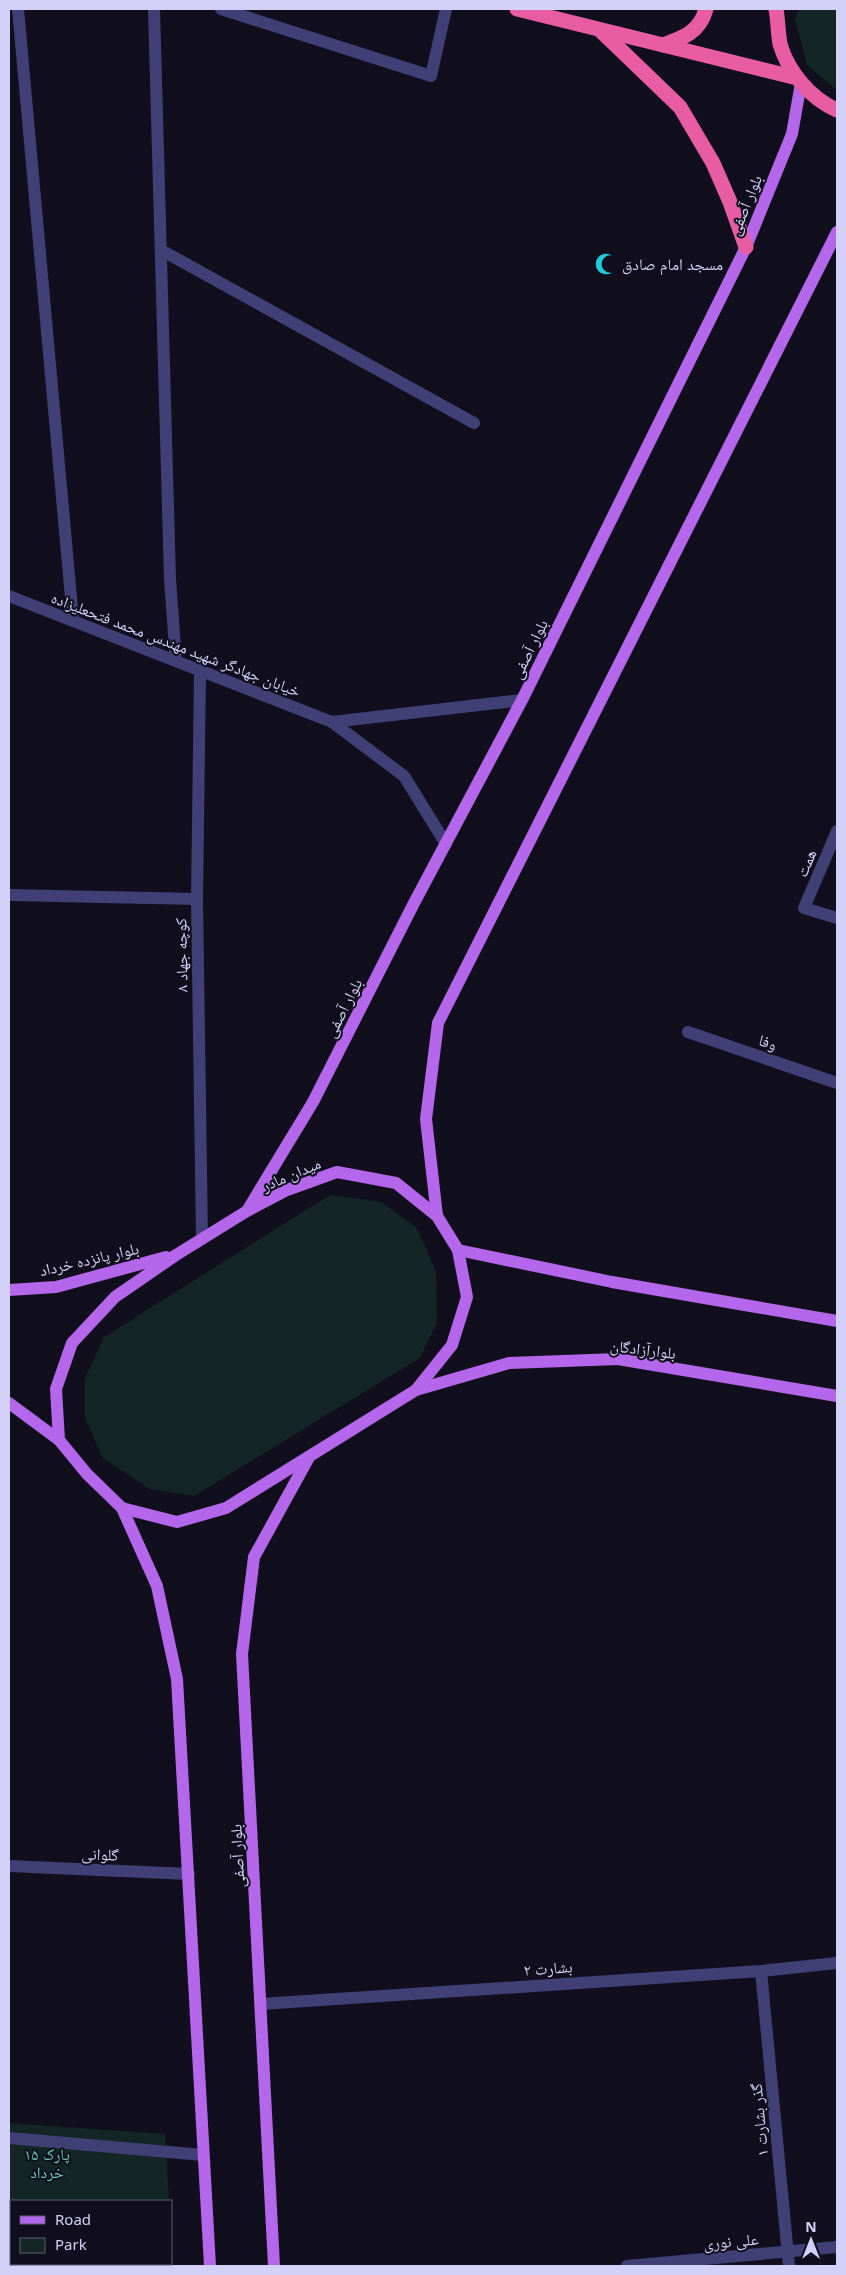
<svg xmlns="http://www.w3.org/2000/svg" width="846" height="2275" font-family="'Noto Sans','Noto Naskh Arabic',sans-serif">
<rect width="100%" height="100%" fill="#110f1d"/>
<g fill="#132625">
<path d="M 799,9 L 837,9 L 837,90 L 807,65 L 795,19 Z"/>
<path d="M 330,1195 L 381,1202 L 417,1228 L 436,1272 L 437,1323 L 420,1358 L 194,1496 L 150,1489 L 103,1458 L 85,1418 L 85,1378 L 104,1337 Z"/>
<path d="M 9,2123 L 165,2134 L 169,2201 L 11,2201 L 11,2264 L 171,2264 L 171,2240 L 173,2266 L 9,2266 Z"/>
</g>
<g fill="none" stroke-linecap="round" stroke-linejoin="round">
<g stroke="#404076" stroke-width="12">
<path d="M 18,9 L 73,620"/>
<path d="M 154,9 L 170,579 L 176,661"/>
<path d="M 221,9 L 431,76 L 446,9"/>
<path d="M 161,250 L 474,423"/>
<path d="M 9,596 L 332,722 L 404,776 L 446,844"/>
<path d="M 200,670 L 197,899 L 202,1239"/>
<path d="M 332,722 L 522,700"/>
<path d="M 837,831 L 804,908 L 837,918"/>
<path d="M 9,895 L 197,899"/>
<path d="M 688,1032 L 837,1083"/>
<path d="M 9,1866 L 189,1874"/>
<path d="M 761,1971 L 789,2266"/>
<path d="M 261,2004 L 761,1971 L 837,1963"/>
<path d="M 9,2138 L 203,2155"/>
<path d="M 627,2266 L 837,2247"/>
</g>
<g stroke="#b467ea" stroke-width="12">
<path d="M 337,1172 L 396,1183 L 437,1216 L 458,1250 L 467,1297 L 452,1345 L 416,1390 L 226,1508 L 177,1522 L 122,1508 L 87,1474 L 59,1440 L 56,1389 L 72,1343 L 115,1297 L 176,1255 L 247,1211 L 287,1190 Z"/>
<path d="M 247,1211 L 313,1102 L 413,905 L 522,700 L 746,247 L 792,134 L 801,83"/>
<path d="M 437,1216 L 426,1119 L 438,1023 L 837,232"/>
<path d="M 458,1250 L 612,1282 L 837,1321"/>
<path d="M 9,1290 L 56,1287 L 166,1257"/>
<path d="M 416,1390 L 509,1363 L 618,1359 L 837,1396"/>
<path d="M 9,1403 L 59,1440"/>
<path d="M 122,1508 L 157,1586 L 177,1679 L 210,2266"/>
<path d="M 274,2266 L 242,1654 L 254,1557 L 308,1459"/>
</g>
<g stroke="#e85ca4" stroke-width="15">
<path d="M 517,9 L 797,78"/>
<path d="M 776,9 C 778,20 778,33 780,44 C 788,72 811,99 837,110"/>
<path d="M 601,31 L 680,107 L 713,163 L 730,202 L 746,247"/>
<path d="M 663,45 C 683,38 700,32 706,9"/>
</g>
</g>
<defs>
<g id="mosque-bare" transform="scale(1.725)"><path d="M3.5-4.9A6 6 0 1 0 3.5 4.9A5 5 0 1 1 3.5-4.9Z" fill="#1ecbd7" stroke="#110f1d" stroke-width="2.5" paint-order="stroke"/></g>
</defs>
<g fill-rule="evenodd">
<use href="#mosque-bare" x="606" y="264"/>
</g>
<g text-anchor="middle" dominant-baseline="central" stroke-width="4" stroke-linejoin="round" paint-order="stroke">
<g font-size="16" fill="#d4d1f9" stroke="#110f1d">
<text transform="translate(745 205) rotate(-68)">بلوار آصفی</text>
<text transform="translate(176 644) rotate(21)">خیابان جهادگر شهید مهندس محمد فتحعلیزاده</text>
<text transform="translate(529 649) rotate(-64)">بلوار آصفی</text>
<text transform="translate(806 863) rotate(-67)">همت</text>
<text transform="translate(181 955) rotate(-91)">کوچه جهاد ۸</text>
<text transform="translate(343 1008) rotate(-63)">بلوار آصفی</text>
<text transform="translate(768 1042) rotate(19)">وفا</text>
<text transform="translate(291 1174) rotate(-23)">میدان مادر</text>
<text transform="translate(89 1259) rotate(-13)">بلوار پانزده خرداد</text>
<text transform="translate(643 1349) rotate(7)">بلوارآزادگان</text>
<text transform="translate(100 1854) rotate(2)">گلوانی</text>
<text transform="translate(237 1856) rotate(-93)">بلوار آصفی</text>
<text transform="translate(548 1968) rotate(-4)">بشارت ۲</text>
<text transform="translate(759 2120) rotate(-95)">گذر بشارت ۱</text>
<text transform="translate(731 2241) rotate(-5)">علی نوری</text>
</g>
<g font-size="16" fill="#d4d1f9" stroke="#110f1d" text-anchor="start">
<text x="622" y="264">مسجد امام صادق</text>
</g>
<g font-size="16" fill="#68ceb1" stroke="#110f1d">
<text x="47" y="2154">پارک ۱۵<tspan x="47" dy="18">خرداد</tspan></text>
</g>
</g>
<rect width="846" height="2275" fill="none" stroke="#d4d1f9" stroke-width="20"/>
<rect x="10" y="2200" width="162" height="65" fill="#110f1d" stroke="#5f5d75"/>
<rect x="20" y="2216" width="25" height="8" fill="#b467ea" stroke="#5f5d75"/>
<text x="55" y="2225" font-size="15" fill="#d4d1f9">Road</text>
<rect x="20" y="2238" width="25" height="15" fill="#132625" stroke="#5f5d75"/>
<text x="55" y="2250" font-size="15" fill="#d4d1f9">Park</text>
<g transform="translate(811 2240)" stroke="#110f1d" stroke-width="4" paint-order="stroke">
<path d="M0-4L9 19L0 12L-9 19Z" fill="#d4d1f9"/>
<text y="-8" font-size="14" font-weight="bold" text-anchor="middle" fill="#d4d1f9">N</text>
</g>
</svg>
